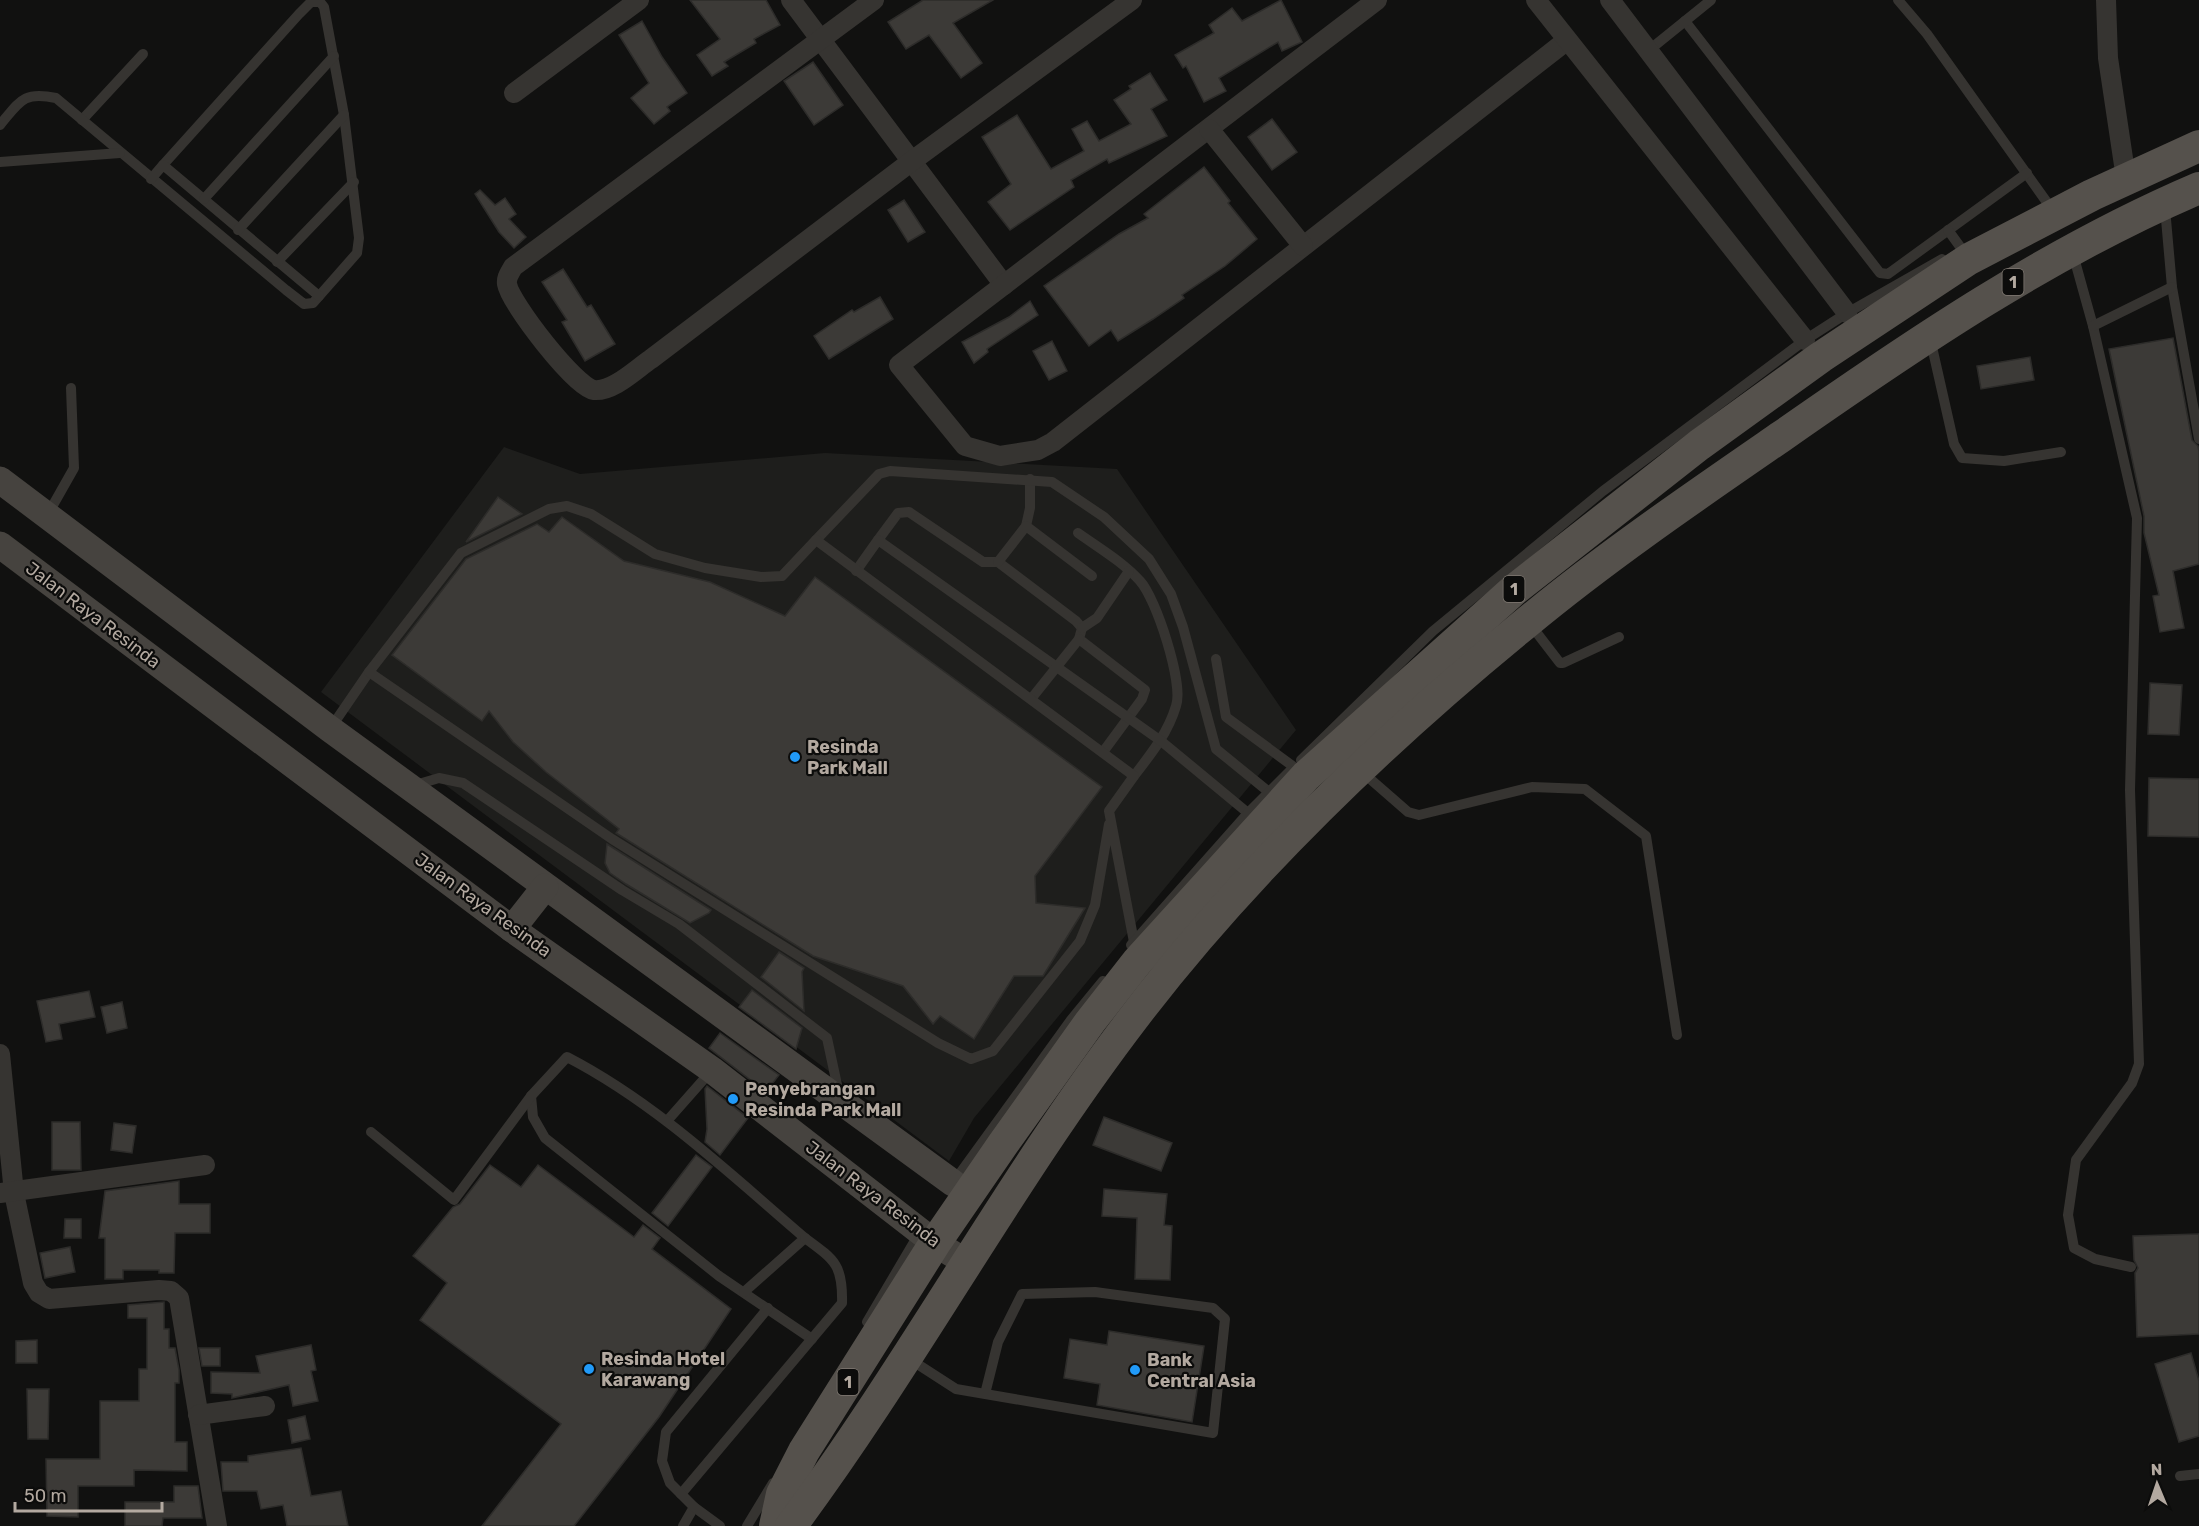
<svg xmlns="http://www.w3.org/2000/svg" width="2199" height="1526" font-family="Rubik,sans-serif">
<rect width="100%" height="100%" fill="#111110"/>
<path fill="#1e1e1c" d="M 504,447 L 580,474 L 825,453 L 1117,469 L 1296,730 L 974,1118 L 949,1161 L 321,692 Z"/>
<g fill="#3c3a37" stroke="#2d2c2a" stroke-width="1.5">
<path d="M 690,0 L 766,0 L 780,25 L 754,39 L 756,43 L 724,62 L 728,66 L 712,76 L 697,55 L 720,39 Z"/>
<path d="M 923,0 L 993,0 L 953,23 L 982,63 L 961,78 L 929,35 L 906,49 L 888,22 Z"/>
<path d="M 1281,0 L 1302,42 L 1282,51 L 1278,42 L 1219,78 L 1226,91 L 1204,102 L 1186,66 L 1183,68 L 1175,55 L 1214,33 L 1209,25 L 1232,8 L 1242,21 Z"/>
<path d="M 642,21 L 662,57 L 687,93 L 667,107 L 670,111 L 654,124 L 631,98 L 649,83 L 619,35 Z"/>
<path d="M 813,62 L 843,105 L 814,125 L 784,81 Z"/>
<path d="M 1150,73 L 1167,100 L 1151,109 L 1167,136 L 1109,163 L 1107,159 L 1071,180 L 1074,187 L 1010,230 L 988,202 L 1011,184 L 982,137 L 1017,115 L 1051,169 L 1084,151 L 1072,129 L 1087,121 L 1099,141 L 1131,124 L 1114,100 L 1131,89 L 1129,86 Z"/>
<path d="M 1272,119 L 1297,152 L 1272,170 L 1248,137 Z"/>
<path d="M 1204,167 L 1230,201 L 1228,203 L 1257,239 L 1225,266 L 1182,295 L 1184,298 L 1153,319 L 1118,341 L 1111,330 L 1089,346 L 1044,286 L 1119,234 L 1148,218 L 1144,214 Z"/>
<path d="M 480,190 L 495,205 L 505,198 L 516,214 L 509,219 L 526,237 L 514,248 L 499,232 L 475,194 Z"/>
<path d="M 904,200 L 925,232 L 908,242 L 888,210 Z"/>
<path d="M 563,269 L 587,307 L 591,305 L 615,344 L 585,361 L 562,322 L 567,320 L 542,282 Z"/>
<path d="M 880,297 L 893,319 L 829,359 L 814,336 L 852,310 L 854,312 Z"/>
<path d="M 1030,301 L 1038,315 L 987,349 L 988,352 L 974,363 L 962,342 L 1009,317 Z"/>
<path d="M 2173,338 L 2192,440 L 2198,446 L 2199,451 L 2199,564 L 2173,571 L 2184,628 L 2160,632 L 2153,596 L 2159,595 L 2144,533 L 2144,516 L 2109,349 Z"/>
<path d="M 1052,341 L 1067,371 L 1049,380 L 1033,351 Z"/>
<path d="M 2030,357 L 2034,380 L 1981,389 L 1977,366 Z"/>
<path d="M 498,497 L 522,514 L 466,542 Z"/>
<path d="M 562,517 L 624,561 L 710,582 L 785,616 L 815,577 L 1102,787 L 1035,876 L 1036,903 L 1085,908 L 1043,976 L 1014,976 L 974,1039 L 940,1016 L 933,1024 L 903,986 L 813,956 L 616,833 L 619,829 L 546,772 L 513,742 L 489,711 L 482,721 L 392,655 L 466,559 L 537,524 L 549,532 Z"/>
<path d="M 2150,683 L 2182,685 L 2179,735 L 2148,734 Z"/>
<path d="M 2149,778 L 2199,779 L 2199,837 L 2148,836 Z"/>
<path d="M 607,844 L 711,910 L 709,913 L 690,923 L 626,884 L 610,873 L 605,863 Z"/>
<path d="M 779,952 L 804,968 L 802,972 L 804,1011 L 761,977 Z"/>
<path d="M 752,990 L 802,1028 L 796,1049 L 739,1007 Z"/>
<path d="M 89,991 L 95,1017 L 59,1024 L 62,1039 L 46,1042 L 37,1001 Z"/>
<path d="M 122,1002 L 127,1028 L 107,1033 L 101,1007 Z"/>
<path d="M 720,1033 L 779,1075 L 766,1092 L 709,1048 Z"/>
<path d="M 707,1086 L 748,1118 L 720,1155 L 705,1142 L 707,1129 L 705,1089 Z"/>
<path d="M 1104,1117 L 1172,1143 L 1161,1171 L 1093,1145 Z"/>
<path d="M 52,1122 L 80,1122 L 81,1170 L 52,1170 Z"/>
<path d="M 114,1123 L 136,1126 L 132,1153 L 111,1150 Z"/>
<path d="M 696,1155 L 712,1167 L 668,1226 L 652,1213 Z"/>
<path d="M 490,1165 L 521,1187 L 538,1165 L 634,1237 L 643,1225 L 660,1238 L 652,1249 L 731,1309 L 659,1417 L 574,1526 L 482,1526 L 561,1424 L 420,1320 L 447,1283 L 413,1256 L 453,1207 L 460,1204 Z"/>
<path d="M 179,1181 L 179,1204 L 210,1204 L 210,1233 L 175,1233 L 174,1273 L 159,1273 L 159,1270 L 123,1270 L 123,1279 L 105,1279 L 105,1238 L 99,1238 L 105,1191 Z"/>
<path d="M 1104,1189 L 1167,1194 L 1164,1225 L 1172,1226 L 1170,1280 L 1135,1279 L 1137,1218 L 1102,1216 Z"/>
<path d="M 65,1219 L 81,1219 L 81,1238 L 64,1238 Z"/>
<path d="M 2199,1234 L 2199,1334 L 2137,1337 L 2135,1273 L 2138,1268 L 2134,1260 L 2133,1236 Z"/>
<path d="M 70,1247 L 75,1272 L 45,1278 L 40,1253 Z"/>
<path d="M 164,1302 L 164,1329 L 169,1329 L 169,1348 L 175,1348 L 179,1370 L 179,1383 L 175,1383 L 175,1442 L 187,1442 L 187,1471 L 134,1470 L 134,1486 L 78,1486 L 78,1517 L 47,1516 L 46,1459 L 100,1459 L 100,1401 L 139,1401 L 139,1369 L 147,1369 L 147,1318 L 128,1318 L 128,1305 Z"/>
<path d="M 1109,1331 L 1204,1346 L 1192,1422 L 1097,1405 L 1100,1384 L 1064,1378 L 1070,1339 L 1107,1345 Z"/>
<path d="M 37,1340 L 37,1363 L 16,1363 L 16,1341 Z"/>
<path d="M 311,1345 L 316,1370 L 311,1371 L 318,1401 L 293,1406 L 289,1385 L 232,1398 L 232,1394 L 211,1393 L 211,1372 L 260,1373 L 256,1356 Z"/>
<path d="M 199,1348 L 220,1348 L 220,1366 L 202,1366 Z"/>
<path d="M 2191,1353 L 2199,1381 L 2199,1436 L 2179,1442 L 2155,1364 Z"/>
<path d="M 27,1389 L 49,1389 L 48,1439 L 28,1439 Z"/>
<path d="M 305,1416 L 310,1439 L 292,1443 L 288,1420 Z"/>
<path d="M 301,1448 L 311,1496 L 341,1491 L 348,1526 L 287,1526 L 283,1505 L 261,1509 L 257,1491 L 223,1491 L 221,1462 L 248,1462 L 248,1456 Z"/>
<path d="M 174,1486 L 198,1486 L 202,1518 L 163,1518 L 162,1526 L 125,1526 L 125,1502 L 174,1502 Z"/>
</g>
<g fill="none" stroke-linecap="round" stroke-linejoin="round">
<g stroke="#363431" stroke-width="10">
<path d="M 1898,0 L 1927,34 L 2046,201"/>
<path d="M 1685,21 L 1880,273 L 1888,274 L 2027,173"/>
<path d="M 1648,51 L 1711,0"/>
<path d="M 82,120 L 143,54"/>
<path d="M 0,125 C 20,101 23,91 56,98 L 286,290 L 304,304 L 313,303 L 357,253 L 359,238 L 344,115 L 324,7 L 320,2 L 311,2 L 299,14 L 163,165"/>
<path d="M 0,162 L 120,153"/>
<path d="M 151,179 L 163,165 L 319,296"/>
<path d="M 204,199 L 334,56"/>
<path d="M 2165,208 L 2172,287 L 2199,439"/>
<path d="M 238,230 L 344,115"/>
<path d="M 1948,230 L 1961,248"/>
<path d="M 2073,254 L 2093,326 L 2137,518 L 2130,790 L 2139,1064 L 2132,1083 L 2076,1160 L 2068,1215 L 2074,1248 L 2095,1259 L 2131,1267"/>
<path d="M 277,262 L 354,182"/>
<path d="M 2093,326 L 2172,287"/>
<path d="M 1930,338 L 1954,444 L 1962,458 L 2004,461 L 2061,452"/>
<path d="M 48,514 L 74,468 L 71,388"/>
<path d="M 1026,526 L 1030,508 L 1030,479"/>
<path d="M 1078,533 C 1099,548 1123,562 1140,581 C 1156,598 1184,684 1176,706 C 1168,733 1151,754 1134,776"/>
<path d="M 816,540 L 879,474 L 890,471 L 1052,482 L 1104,517 L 1149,559 L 1171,594 L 1183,627 L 1216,749 L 1269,792"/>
<path d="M 878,540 L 898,513 L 909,512 L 983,562 L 998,562 L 1076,621 L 1082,628 L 1079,639 L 1145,690 L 1142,699 L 1103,752"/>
<path d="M 998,562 L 1026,526 L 1092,576"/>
<path d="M 856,571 L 878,540 L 1161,741 L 1248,813"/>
<path d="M 1530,624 L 1560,663 L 1563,663 L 1619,637"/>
<path d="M 1082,628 L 1097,618 L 1129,571"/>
<path d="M 1216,659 L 1226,717 L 1294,767"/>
<path d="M 1031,699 L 1079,639"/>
<path d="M 330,729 L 369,672"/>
<path d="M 1301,760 L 1433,631 L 1603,491 L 1805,340 L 1847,313 L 1942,259"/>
<path d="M 1361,771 L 1408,812 L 1419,815 L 1532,787 L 1585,789 L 1646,836 L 1677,1035"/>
<path d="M 412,786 L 439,778 L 463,783 L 622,890 L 679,924 L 827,1038 L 839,1094"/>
<path d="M 1109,824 L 1095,905 L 1080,941 L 993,1051 L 971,1059 L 938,1043 L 612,839 L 369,672 L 461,553 L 549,509 L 567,506 L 591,514 L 655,554 L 705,568 L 761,577 L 782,576 L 816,540 L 1134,776 L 1109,811 L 1134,942"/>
<path d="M 1131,945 L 1248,813 L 1290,771"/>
<path d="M 531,1096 L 533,1117 L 545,1138 L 719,1276 L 812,1339"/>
<path d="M 667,1121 L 712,1070"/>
<path d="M 371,1132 L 454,1200 L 531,1096 L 567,1057 C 656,1103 730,1174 805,1238 L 744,1292"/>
<path d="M 953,1183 L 1071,1020 L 1103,981"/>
<path d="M 867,1322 L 920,1232"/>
<path d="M 908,1358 L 956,1389 L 1213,1433 L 1225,1319 L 1213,1308 L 1095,1292 L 1022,1294 L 998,1342 L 985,1394"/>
<path d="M 2180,1476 L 2199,1474"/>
<path d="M 681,1494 L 842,1303 C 843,1265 835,1260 805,1238"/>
<path d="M 683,1526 L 694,1507"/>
<path d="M 720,1526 L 694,1507 L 670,1483 L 662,1461 L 666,1432 L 768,1308"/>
<path d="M 747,1526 L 773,1483"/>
</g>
<g stroke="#363431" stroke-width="20">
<path d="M 791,0 L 1004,285"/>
<path d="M 874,0 L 513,267 C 510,273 506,277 507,284 C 510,303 576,388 594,390 C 613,392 636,369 651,359 L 912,161 L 1132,0"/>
<path d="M 1377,0 L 899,365 L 965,446 L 1000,456 L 1038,450 L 1053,442 L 1566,41"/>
<path d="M 1536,0 L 1805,340"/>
<path d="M 1610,0 L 1847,313"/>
<path d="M 2106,0 L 2108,58 L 2124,165"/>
<path d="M 514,93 L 639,0"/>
<path d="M 1209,129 L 1303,246"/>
<path d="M 0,1054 L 14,1193 L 33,1283 L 39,1293 L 49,1299 L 159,1290 L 171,1291 L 179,1298 L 217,1526"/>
<path d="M 0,1193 L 205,1165"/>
<path d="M 198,1415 L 265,1406"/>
</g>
<g stroke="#46433f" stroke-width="27">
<path d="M 0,480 L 330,729 L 953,1183"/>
<path d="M 0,545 L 512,929 L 712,1070 L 935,1243 L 967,1263"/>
<path d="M 512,929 L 545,887"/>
</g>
<g stroke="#55514c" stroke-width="32">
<path d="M 775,1526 L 782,1494 L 804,1451 L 935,1243 L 1003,1144 L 1090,1022 L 1137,962 L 1306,776 L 1514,590 L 1699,445 L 1821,357 L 1969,259 L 2092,195 L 2199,146"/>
<path d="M 791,1526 C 913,1362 1010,1179 1135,1016 C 1244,873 1386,737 1526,623 C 1607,556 1695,496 1782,436 C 1915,343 2049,252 2199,188"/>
</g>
</g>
<g fill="#219af8" stroke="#0c0c0b" stroke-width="2">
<circle cx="795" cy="757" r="6"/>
<circle cx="733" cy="1099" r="6"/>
<circle cx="589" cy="1369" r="6"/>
<circle cx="1135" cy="1370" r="6"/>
</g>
<g text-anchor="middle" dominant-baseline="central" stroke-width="4.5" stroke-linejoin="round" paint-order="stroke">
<g fill="#0c0c0b" stroke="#817a73" stroke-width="1.5">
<rect x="2002.5" y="269" width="21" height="26" rx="4.5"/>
<rect x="1503.5" y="576" width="21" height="26" rx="4.5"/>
<rect x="837.5" y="1369" width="21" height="26" rx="4.5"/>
</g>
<g font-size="16" font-weight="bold" fill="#b3a9a0">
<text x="2013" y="282">1</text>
<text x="1514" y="589">1</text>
<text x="848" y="1382">1</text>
</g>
<g font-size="18" fill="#b3a9a0" stroke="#0c0c0b">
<text transform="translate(93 615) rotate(37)">Jalan Raya Resinda</text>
<text transform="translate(483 905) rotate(36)">Jalan Raya Resinda</text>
<text transform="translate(873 1194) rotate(37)">Jalan Raya Resinda</text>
</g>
<g font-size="18" font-weight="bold" fill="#b3a9a0" stroke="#0c0c0b" text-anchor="start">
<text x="807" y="747">Resinda<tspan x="807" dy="21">Park Mall</tspan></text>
<text x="745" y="1089">Penyebrangan<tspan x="745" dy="21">Resinda Park Mall</tspan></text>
<text x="601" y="1359">Resinda Hotel<tspan x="601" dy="21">Karawang</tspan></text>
<text x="1147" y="1360">Bank<tspan x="1147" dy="21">Central Asia</tspan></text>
</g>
</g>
<g transform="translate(2157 1484) rotate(358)" stroke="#0c0c0b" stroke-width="4.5" paint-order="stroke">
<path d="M0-4.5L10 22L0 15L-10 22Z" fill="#b3a9a0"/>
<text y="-9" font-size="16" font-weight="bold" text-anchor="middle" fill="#b3a9a0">N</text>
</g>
<path d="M15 1502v9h147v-9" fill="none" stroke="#b3a9a0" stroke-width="3"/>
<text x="24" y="1502" font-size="18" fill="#b3a9a0" stroke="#0c0c0b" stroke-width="4.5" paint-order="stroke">50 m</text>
</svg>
